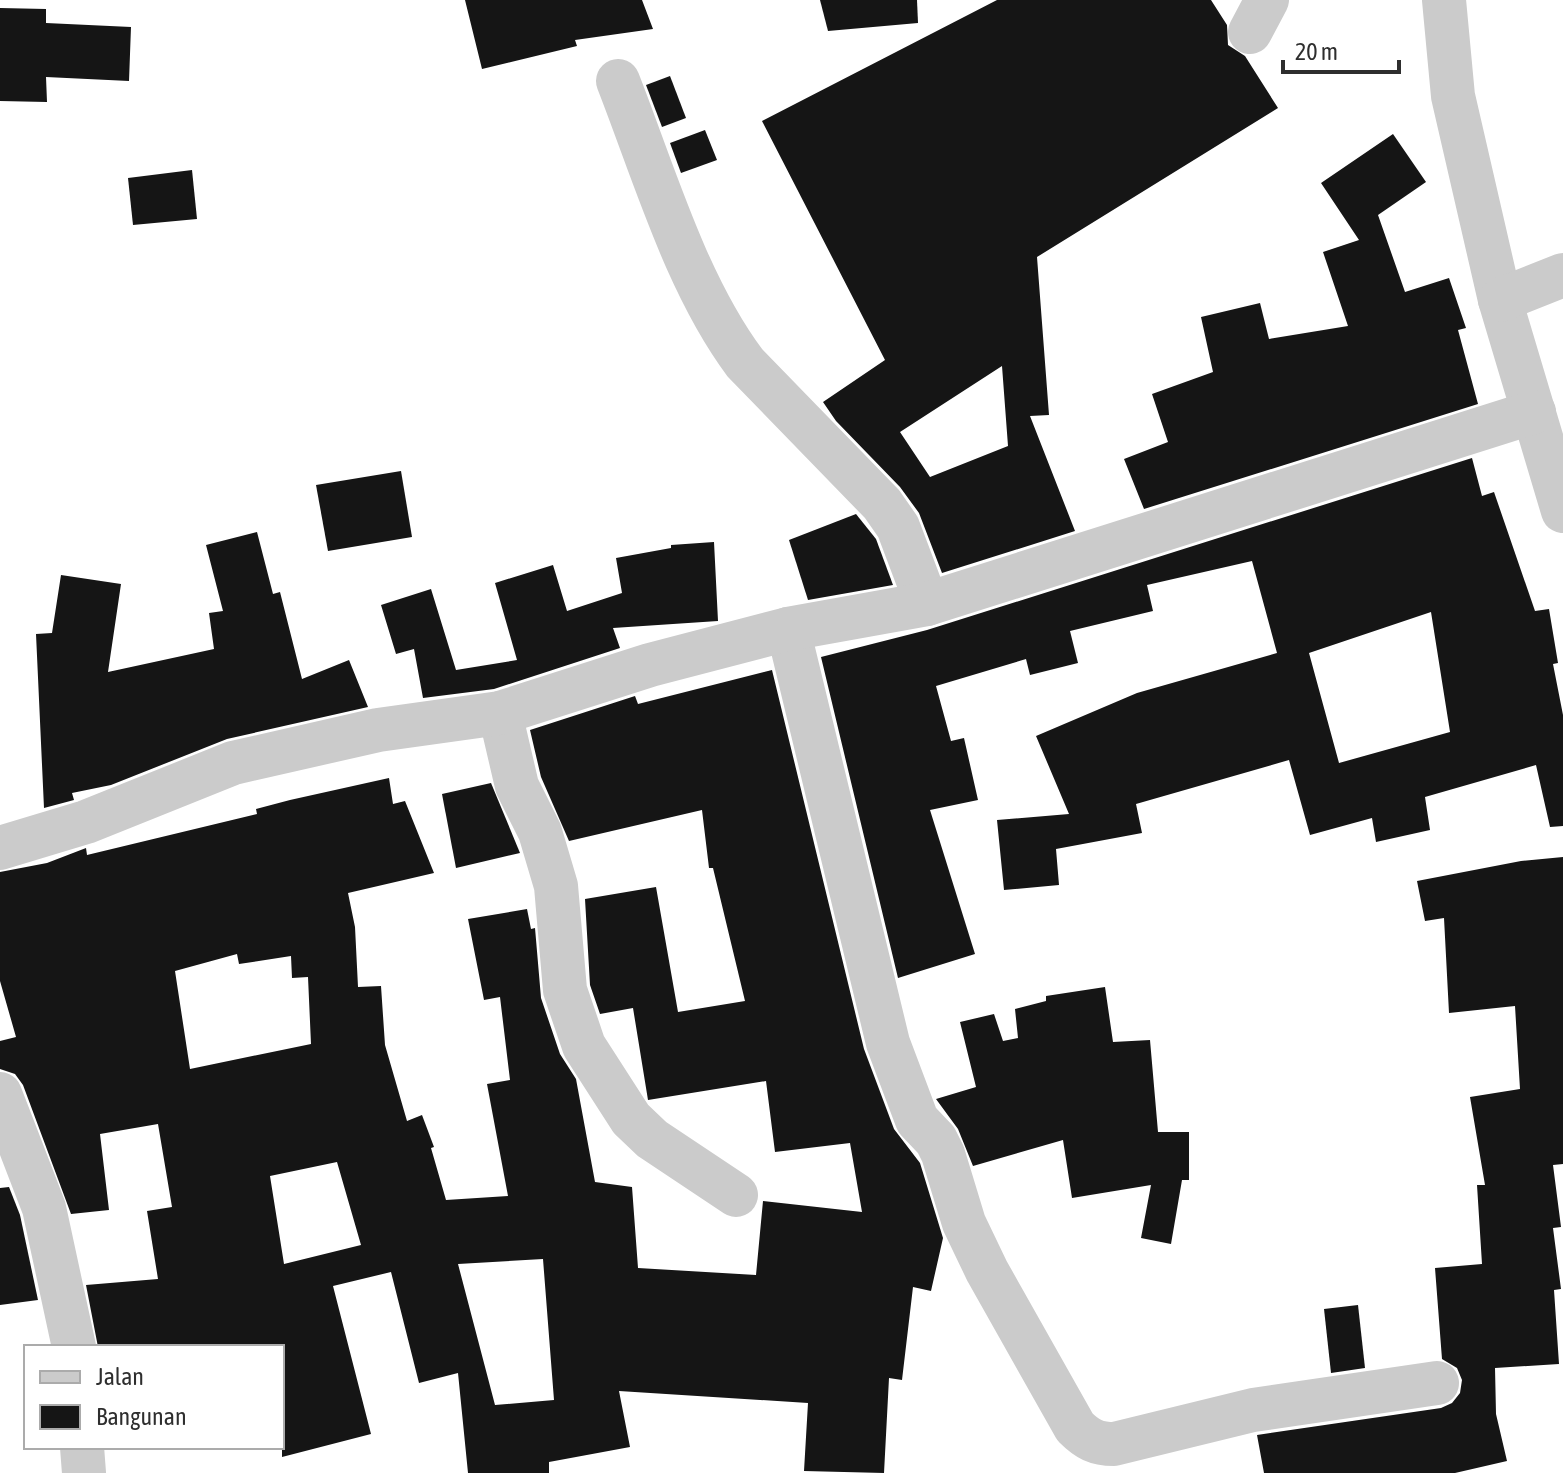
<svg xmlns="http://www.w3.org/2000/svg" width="1563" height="1473" font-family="'Asap Condensed',sans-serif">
<rect width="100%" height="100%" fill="#fff"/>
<g fill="#151515" fill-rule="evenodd">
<path d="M 465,0 L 642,0 L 653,29 L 575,40 L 577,46 L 482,69 Z"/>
<path d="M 820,0 L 917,0 L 918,23 L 828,31 Z"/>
<path d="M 997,0 L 1211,0 L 1227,25 L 1228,45 L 1245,56 L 1278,108 L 1037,257 L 1049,415 L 1030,416 L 1075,531 L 942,573 L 919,513 L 900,487 L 836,421 L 823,402 L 885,360 L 762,121 ZM 1002,366 L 1008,446 L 930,477 L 900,432 Z"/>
<path d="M 0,8 L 46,9 L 46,23 L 131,27 L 129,81 L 46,77 L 47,102 L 0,101 Z"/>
<path d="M 670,76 L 686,118 L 662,127 L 646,85 Z"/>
<path d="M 705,130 L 717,160 L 681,173 L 670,143 Z"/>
<path d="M 1393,134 L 1426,182 L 1378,215 L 1405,292 L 1449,278 L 1466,328 L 1458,330 L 1478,404 L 1144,509 L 1124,459 L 1168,442 L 1152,394 L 1213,372 L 1201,317 L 1260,303 L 1269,339 L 1348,326 L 1323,252 L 1359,240 L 1321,183 Z"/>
<path d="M 192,170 L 197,219 L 133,225 L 128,178 Z"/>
<path d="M 1472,458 L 1482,496 L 1494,492 L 1535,611 L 1549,609 L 1558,663 L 1553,664 L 1563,715 L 1563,826 L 1550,827 L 1536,765 L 1425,797 L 1430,830 L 1376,842 L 1372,818 L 1310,835 L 1289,760 L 1136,804 L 1142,833 L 1056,849 L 1059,885 L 1004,890 L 997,820 L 1069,814 L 1036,736 L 1137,693 L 1277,653 L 1252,561 L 1147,585 L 1153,611 L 1070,631 L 1078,663 L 1030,675 L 1026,659 L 936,686 L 951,741 L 964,738 L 978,800 L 930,810 L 975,954 L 898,978 L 821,657 L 927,630 ZM 1431,612 L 1450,732 L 1339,763 L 1309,653 Z"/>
<path d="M 401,471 L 412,537 L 328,551 L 316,485 Z"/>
<path d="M 856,514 L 876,539 L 893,585 L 808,600 L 789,540 Z"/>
<path d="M 257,532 L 273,594 L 280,592 L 302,679 L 349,660 L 368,707 L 227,739 L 111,785 L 72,793 L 74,800 L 44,808 L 36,634 L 52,633 L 61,575 L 121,584 L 108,672 L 214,649 L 209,613 L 223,611 L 206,545 Z"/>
<path d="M 714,542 L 718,621 L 613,628 L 620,648 L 494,689 L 423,698 L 414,649 L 396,654 L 381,605 L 431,589 L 456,670 L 517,660 L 495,583 L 553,565 L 567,611 L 622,593 L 616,558 L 671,548 L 671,545 Z"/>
<path d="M 772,670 L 864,1049 L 894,1129 L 920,1163 L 943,1238 L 931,1291 L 913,1287 L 902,1380 L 889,1378 L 884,1473 L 804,1471 L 808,1403 L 619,1391 L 630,1447 L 549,1462 L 549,1473 L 468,1473 L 458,1373 L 419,1383 L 391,1272 L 333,1286 L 371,1434 L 282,1457 L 282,1347 L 98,1347 L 86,1285 L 158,1279 L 147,1211 L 172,1207 L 158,1124 L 100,1134 L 109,1210 L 71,1214 L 23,1085 L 15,1074 L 0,1069 L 0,1041 L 16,1037 L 0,981 L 0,872 L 47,863 L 86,848 L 87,855 L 257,814 L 256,809 L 290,800 L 389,778 L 393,804 L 405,801 L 434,873 L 348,893 L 355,927 L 358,987 L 381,986 L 385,1045 L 407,1121 L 422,1115 L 434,1147 L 431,1148 L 446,1200 L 508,1196 L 487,1084 L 510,1080 L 500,997 L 484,1000 L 468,919 L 527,909 L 531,929 L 535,928 L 541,998 L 560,1054 L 576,1079 L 595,1182 L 632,1187 L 638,1268 L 756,1275 L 763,1201 L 862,1212 L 850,1143 L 775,1152 L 766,1081 L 648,1100 L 633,1008 L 600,1014 L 590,985 L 585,899 L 656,887 L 678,1012 L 745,1001 L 713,868 L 709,868 L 702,810 L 569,841 L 541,777 L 530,730 L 635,696 L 638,704 ZM 237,954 L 239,964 L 291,956 L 292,978 L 308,977 L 311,1044 L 190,1069 L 175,971 ZM 337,1162 L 361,1245 L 284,1264 L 270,1176 ZM 543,1259 L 554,1400 L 495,1405 L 458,1264 Z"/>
<path d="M 491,783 L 520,853 L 456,868 L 442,794 Z"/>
<path d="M 1563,857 L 1563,1164 L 1553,1165 L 1561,1227 L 1553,1228 L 1561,1289 L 1554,1290 L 1559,1364 L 1495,1368 L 1496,1414 L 1507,1461 L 1455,1473 L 1264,1473 L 1257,1435 L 1441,1408 L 1452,1403 L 1460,1393 L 1462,1380 L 1457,1368 L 1442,1359 L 1435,1268 L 1482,1264 L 1477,1185 L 1485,1185 L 1470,1097 L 1520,1089 L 1515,1006 L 1449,1013 L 1444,918 L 1425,921 L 1417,881 L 1521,861 Z"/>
<path d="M 1105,987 L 1113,1042 L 1150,1040 L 1158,1132 L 1189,1132 L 1189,1180 L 1182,1180 L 1171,1244 L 1141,1238 L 1151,1185 L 1072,1198 L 1063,1140 L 973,1166 L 958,1129 L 936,1099 L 976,1087 L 960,1022 L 994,1014 L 1003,1041 L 1018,1038 L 1015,1009 L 1046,1001 L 1046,996 Z"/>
<path d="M 9,1187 L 20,1215 L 38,1300 L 0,1305 L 0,1188 Z"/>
<path d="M 1358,1305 L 1365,1368 L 1331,1373 L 1324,1309 Z"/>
</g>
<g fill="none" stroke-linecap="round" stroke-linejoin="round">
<g stroke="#cbcbcb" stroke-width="44">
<path d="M 1444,0 L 1453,96 L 1500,300 L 1563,511"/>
<path d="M 1250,32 L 1267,0"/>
<path d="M 618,81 C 654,173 686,284 745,363 L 882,504 L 898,527 L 927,604"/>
<path d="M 1500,300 L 1563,275"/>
<path d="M 788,629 L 888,1043 L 917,1120 L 936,1140 L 943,1154 L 964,1223 L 987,1271 L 1075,1427 C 1087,1439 1096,1444 1114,1444 L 1253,1410 L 1437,1383"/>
<path d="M 500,713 L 517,786 L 540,832 L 556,886 L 565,990 L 584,1046 L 631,1119 L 652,1139 L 736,1195"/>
<path d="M 0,848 L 86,822 L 233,763 L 378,730 L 500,713 L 650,665 L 788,629 L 927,604 L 1534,412"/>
<path d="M 0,1094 L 44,1208 L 74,1347"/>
<path d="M 82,1447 L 84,1473"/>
</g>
</g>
<rect x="24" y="1345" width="260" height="104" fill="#ffffff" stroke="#ababab" stroke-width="2"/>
<rect x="40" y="1371" width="40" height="12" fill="#cbcbcb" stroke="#ababab" stroke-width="2"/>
<text x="96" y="1385" font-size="24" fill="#2e2e2e">Jalan</text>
<rect x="40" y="1405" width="40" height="24" fill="#151515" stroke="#ababab" stroke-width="2"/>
<text x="96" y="1425" font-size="24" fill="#2e2e2e">Bangunan</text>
<path d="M1283 60v12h116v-12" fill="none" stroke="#2e2e2e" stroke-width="4"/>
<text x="1295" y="60" font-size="24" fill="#2e2e2e" stroke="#ffffff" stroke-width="6" paint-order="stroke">20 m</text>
</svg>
